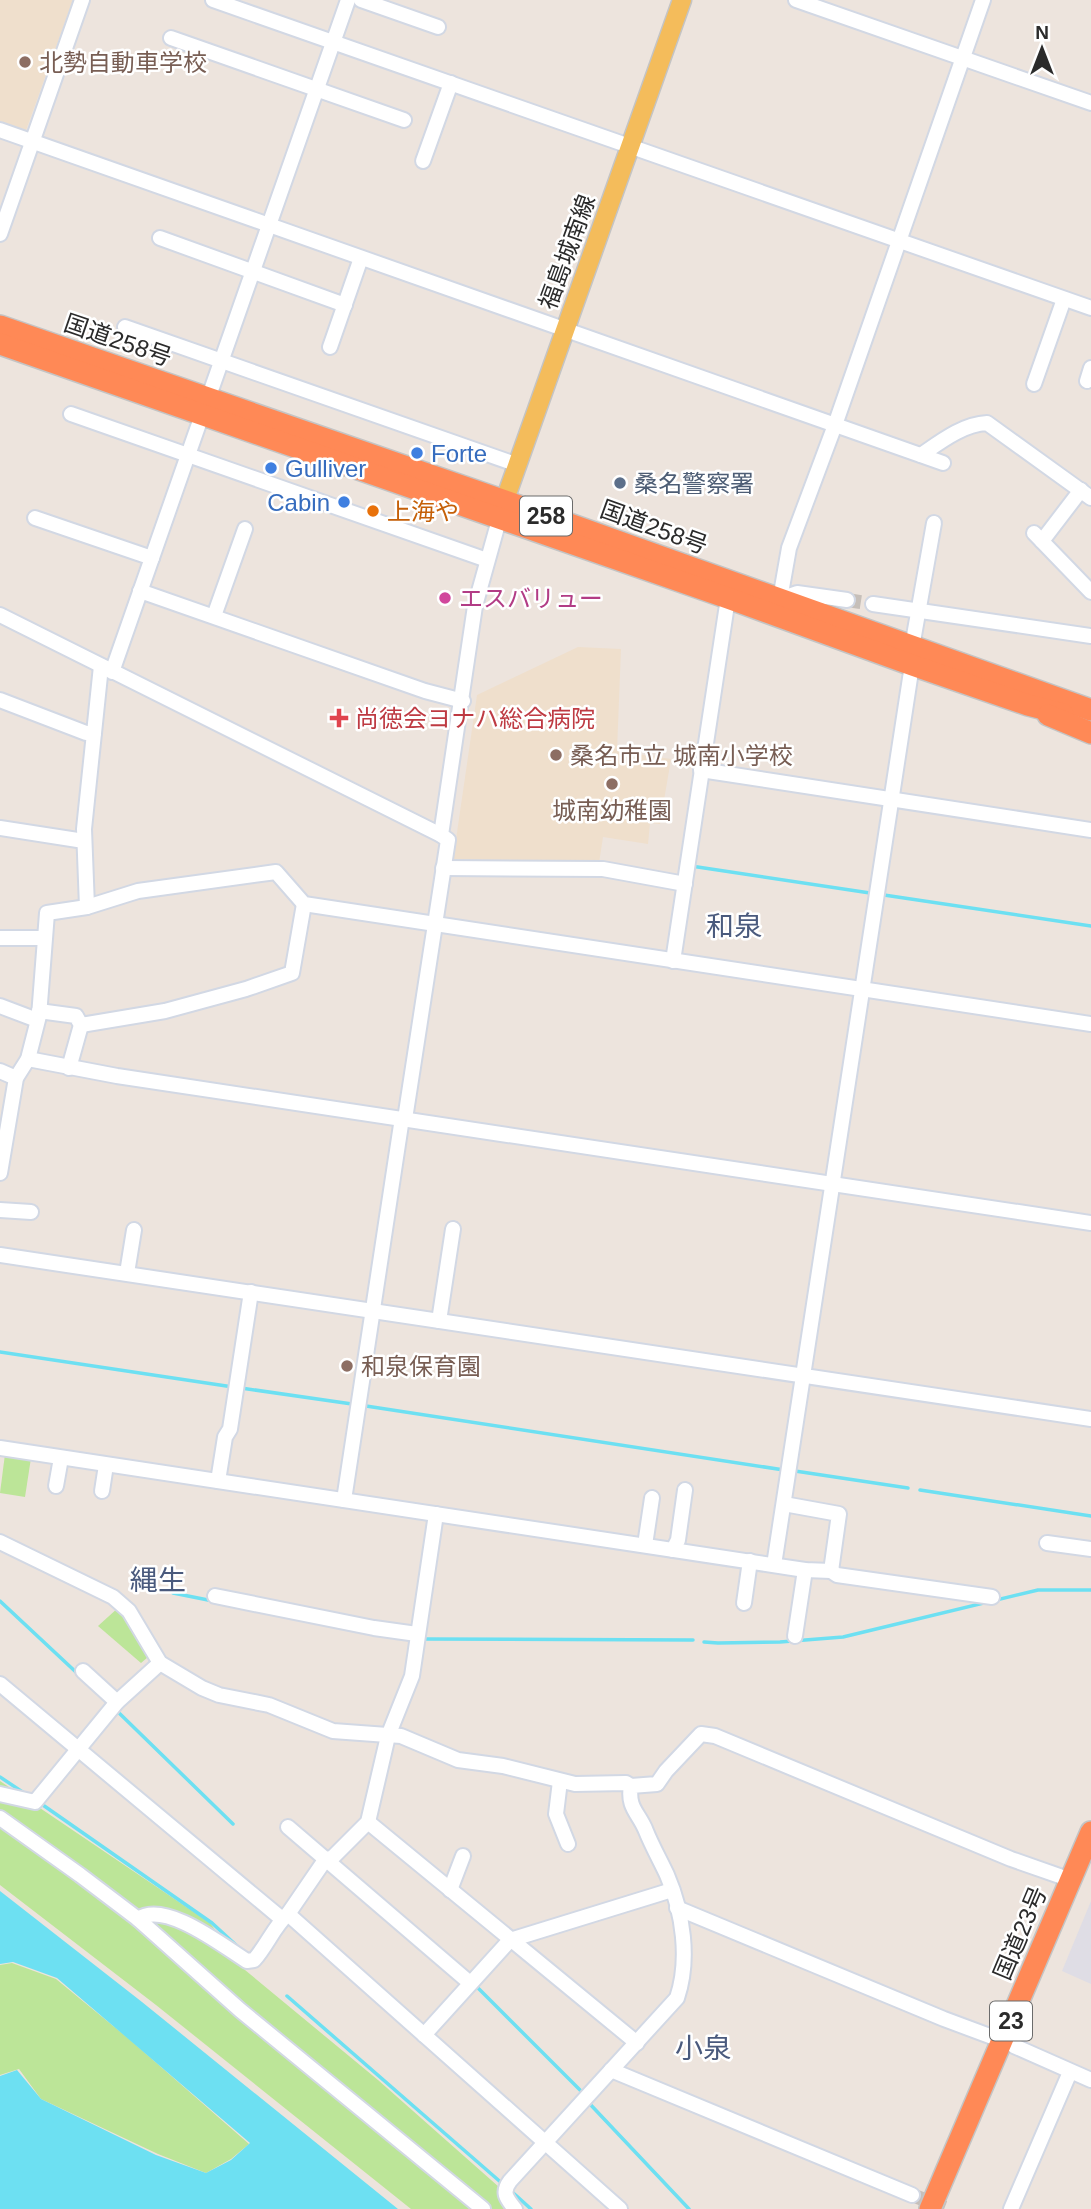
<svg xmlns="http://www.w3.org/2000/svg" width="1091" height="2209" font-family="Helvetica,'Noto Sans JP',sans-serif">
<rect width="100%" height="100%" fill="#ede4dd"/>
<path fill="#dfdde5" d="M 1091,1901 L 1091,1984 L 1062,1971 Z"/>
<g fill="#efdfcc">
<path d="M 0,0 L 73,0 L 25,133 L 0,123 Z"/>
<path d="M 578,647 L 621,649 L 617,751 L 671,759 L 660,824 L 650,823 L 648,844 L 603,837 L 599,863 L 453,860 L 477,695 Z"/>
</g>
<g fill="#bce598">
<path d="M 5,1454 L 31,1458 L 25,1497 L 0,1493 Z"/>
<path d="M 119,1607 L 125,1614 L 148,1657 L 141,1663 L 98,1626 Z"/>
<path d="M 0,1781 L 210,1923 L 245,1970 L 378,2080 L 524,2209 L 411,2209 L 156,2005 L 0,1885 Z"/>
<path d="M 12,1963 L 56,1979 L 129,2039 L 249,2144 L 231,2159 L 206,2173 L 158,2154 L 41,2099 L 19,2069 L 0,2075 L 0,1965 Z"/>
</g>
<path fill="#6de0f2" d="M 0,1891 L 142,2002 L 398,2209 L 0,2209 L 0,2076 L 17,2070 L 41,2099 L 156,2155 L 206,2173 L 231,2160 L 250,2143 L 57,1978 L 13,1962 L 0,1964 Z"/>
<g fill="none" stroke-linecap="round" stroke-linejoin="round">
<g stroke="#6de0f2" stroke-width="3.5">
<path d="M 691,866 L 870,893"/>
<path d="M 884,895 L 1091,926"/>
<path d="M 0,1352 L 233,1387"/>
<path d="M 241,1388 L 352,1404"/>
<path d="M 366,1406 L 784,1470"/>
<path d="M 795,1471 L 908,1488"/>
<path d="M 920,1490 L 1091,1516"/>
<path d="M 173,1593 L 213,1601"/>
<path d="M 0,1601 L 78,1674"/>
<path d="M 424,1639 L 693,1640"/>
<path d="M 704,1642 L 718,1643 L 780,1642 L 843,1637 L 1038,1590 L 1091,1590"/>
<path d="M 117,1711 L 233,1824"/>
<path d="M 0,1777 L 27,1795"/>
<path d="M 40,1803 L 212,1923 L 237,1946"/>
<path d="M 475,1985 L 582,2092"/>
<path d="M 287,1996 L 504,2185"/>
<path d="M 588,2102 L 689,2209"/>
<path d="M 510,2190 L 531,2209"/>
</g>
<g stroke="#c6bfb9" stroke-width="14" stroke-dasharray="14 7" stroke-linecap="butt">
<path d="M 847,600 L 873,604"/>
<path d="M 912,2195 L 948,2209"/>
</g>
<g stroke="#d2d8e4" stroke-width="18">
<g id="minor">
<path d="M 213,0 L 1091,308"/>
<path d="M 361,0 L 438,27"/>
<path d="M 796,0 L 1091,103"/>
<path d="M 171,38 L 404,120"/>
<path d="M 0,130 L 943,463"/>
<path d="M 423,161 L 451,83"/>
<path d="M 0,234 L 82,0"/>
<path d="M 160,238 L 345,305"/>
<path d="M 125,327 L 518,465"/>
<path d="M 330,347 L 361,258"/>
<path d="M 1087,381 L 1091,368"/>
<path d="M 1034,384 L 1064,299"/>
<path d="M 208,399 L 348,0"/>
<path d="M 71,414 L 487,560"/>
<path d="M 921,455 C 940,442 963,424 987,423 L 1091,498"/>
<path d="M 35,518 L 152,558"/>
<path d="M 1034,533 L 1091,592"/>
<path d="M 1042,541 L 1081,490"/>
<path d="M 140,591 L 425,691 L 463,701"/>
<path d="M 780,599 L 789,548 L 835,425 L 983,0"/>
<path d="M 780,599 L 797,593 L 847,600"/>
<path d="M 873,604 L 1091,636"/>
<path d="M 0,615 L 441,835"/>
<path d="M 214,616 L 245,529"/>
<path d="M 912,647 L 934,523"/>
<path d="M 112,672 L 202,415"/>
<path d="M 0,700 L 86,733 L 94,733"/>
<path d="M 701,770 L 1091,830"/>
<path d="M 0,828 L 84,841"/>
<path d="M 443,868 L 603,869 L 685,884"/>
<path d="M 87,907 L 84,829 L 101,666"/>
<path d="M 0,938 L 44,938"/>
<path d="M 673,961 L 728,598"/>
<path d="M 0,1006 L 37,1020"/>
<path d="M 39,1011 L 76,1016 L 81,1025 L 69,1068"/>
<path d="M 81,1025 L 165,1011 L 246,989 L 292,973 L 304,904"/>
<path d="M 28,1059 L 117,1076 L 1091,1223"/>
<path d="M 0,1071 L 16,1078"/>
<path d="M 405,1119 L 448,840 L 441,835 L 475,606 L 499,520"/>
<path d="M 0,1173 L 16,1078 L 28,1059 L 39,1016 L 47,913 L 87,907 L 138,891 L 276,872 L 304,904 L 1091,1024"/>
<path d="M 0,1210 L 31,1212"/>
<path d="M 0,1255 L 1091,1419"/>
<path d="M 127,1273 L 134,1230"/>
<path d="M 439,1321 L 453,1229"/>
<path d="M 0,1448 L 805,1570 L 831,1571 L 837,1575 L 992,1597"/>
<path d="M 218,1481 L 225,1437 L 230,1429 L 251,1292"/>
<path d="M 56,1486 L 61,1458"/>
<path d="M 102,1491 L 106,1465"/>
<path d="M 344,1500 L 402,1118"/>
<path d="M 784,1504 L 839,1514 L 831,1571"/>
<path d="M 0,1542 L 113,1597 L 129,1611 L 160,1663 L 202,1688 L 219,1695 L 269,1705 L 333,1731 L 401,1736 L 458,1760 L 503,1766 L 575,1784 L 626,1783 L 631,1786"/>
<path d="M 1047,1543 L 1091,1549"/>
<path d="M 645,1545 L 652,1498"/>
<path d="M 673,1550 L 678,1540 L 685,1490"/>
<path d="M 774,1565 L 912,665"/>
<path d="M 215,1596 L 374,1628 L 417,1634"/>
<path d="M 744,1603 L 750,1561"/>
<path d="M 795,1636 L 805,1570"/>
<path d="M 83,1671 L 117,1702"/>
<path d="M 0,1684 L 282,1919"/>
<path d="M 560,1781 L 556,1814 L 568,1844"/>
<path d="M 0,1794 L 35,1802 L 117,1702 L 160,1663"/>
<path d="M 0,1818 L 80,1875 L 138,1919 L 240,2010 L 483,2209"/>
<path d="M 368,1822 L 637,2043"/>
<path d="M 288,1827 L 470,1983"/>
<path d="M 450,1890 L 463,1856"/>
<path d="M 677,1908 L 944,2019 L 1003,2041"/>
<path d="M 288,1914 L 620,2209"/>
<path d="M 138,1919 C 165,1900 223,1946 247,1961 L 254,1960 C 266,1947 275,1925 288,1914 L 325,1860 L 333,1857 L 368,1822 L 388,1736 L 412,1676 L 436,1514"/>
<path d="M 424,2035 L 510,1940 L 672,1890"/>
<path d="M 1014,2046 L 1091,2080"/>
<path d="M 611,2070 L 912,2195"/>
<path d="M 515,2209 C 507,2199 501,2193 510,2181 L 677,1998 C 690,1960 683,1912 667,1875 C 660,1860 652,1846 646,1831 C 639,1813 627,1808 631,1786 L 657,1784 L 666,1771 L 701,1734 L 715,1736 L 1011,1859 L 1071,1880"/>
<path d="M 1011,2209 L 1070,2072"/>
</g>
</g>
<g stroke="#c4c4c4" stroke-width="21">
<path id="major" d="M 501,511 L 682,0"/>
</g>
<g stroke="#c4c4c4" stroke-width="24">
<g id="highway">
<path d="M 0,326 L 505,501 L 1091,710"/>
<path d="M 0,344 L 728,598 L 912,665 L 1028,705 L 1063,714"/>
<path d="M 1048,715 L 1091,733"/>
<path d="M 930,2209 L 1091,1832"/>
</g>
</g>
<use href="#minor" stroke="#fff" stroke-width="14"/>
<use href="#major" stroke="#f4bc5b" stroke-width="18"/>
<use href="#highway" stroke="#ff8956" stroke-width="21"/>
</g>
<g fill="#8d6e63" stroke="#fff" stroke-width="2.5">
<circle cx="25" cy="62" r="7"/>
<circle cx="556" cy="755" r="7"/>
<circle cx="612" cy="784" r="7"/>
<circle cx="347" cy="1366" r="7"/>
</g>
<g fill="#3f7fe0" stroke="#fff" stroke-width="2.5">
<circle cx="417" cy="453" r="7"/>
<circle cx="271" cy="468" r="7"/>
<circle cx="344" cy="502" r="7"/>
</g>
<circle fill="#5c6f8a" stroke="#fff" stroke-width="2.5" cx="620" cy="483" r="7"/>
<circle fill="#e8710a" stroke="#fff" stroke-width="2.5" cx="373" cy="511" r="7"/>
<circle fill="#d1479c" stroke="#fff" stroke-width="2.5" cx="445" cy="598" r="7"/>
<path fill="#e0444e" stroke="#fff" stroke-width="2.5" d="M335.5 707.5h7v7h7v7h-7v7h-7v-7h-7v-7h7z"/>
<g text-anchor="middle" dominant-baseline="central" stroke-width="5" stroke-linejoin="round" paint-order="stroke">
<g fill="#fff" stroke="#6b6b6b" stroke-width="2">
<rect x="520" y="496.5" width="52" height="39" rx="5"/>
<rect x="990" y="2001.5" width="42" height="39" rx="5"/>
</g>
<g font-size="23" font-weight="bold" fill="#2b2b2b">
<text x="546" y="516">258</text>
<text x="1011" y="2021">23</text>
</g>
<g font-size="24" fill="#785e54" stroke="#fff" text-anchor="start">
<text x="39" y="62">北勢自動車学校</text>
<text x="570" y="755">桑名市立 城南小学校</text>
<text x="612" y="810" text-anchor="middle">城南幼稚園</text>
<text x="361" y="1366">和泉保育園</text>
</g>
<g font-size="24" fill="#2b2b2b" stroke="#fff">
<text transform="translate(567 252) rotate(-70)">福島城南線</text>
<text transform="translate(118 340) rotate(19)">国道258号</text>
<text transform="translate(654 527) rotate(20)">国道258号</text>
<text transform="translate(1020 1933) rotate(-67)">国道23号</text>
</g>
<g font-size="24" fill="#366cbe" stroke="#fff" text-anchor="start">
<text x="431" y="453">Forte</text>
<text x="285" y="468">Gulliver</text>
<text x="330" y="502" text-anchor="end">Cabin</text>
</g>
<g font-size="24" fill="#4e5e75" stroke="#fff" text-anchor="start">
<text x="634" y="483">桑名警察署</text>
</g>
<g font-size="24" fill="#c56008" stroke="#fff" text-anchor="start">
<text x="387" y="511">上海や</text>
</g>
<g font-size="24" fill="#b23c85" stroke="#fff" text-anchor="start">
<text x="459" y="598">エスバリュー</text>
</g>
<g font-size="24" fill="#be3a42" stroke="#fff" text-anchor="start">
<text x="355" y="718">尚徳会ヨナハ総合病院</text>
</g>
<g font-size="28" fill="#4a5a7d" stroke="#fff">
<text x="734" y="926">和泉</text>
<text x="158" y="1580">縄生</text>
<text x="703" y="2048">小泉</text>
</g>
</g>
<g transform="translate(1042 49)" stroke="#ffffff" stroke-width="5" paint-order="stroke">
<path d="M0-5L12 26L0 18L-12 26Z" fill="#2b2b2b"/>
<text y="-10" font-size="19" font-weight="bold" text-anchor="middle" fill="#2b2b2b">N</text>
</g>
</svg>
